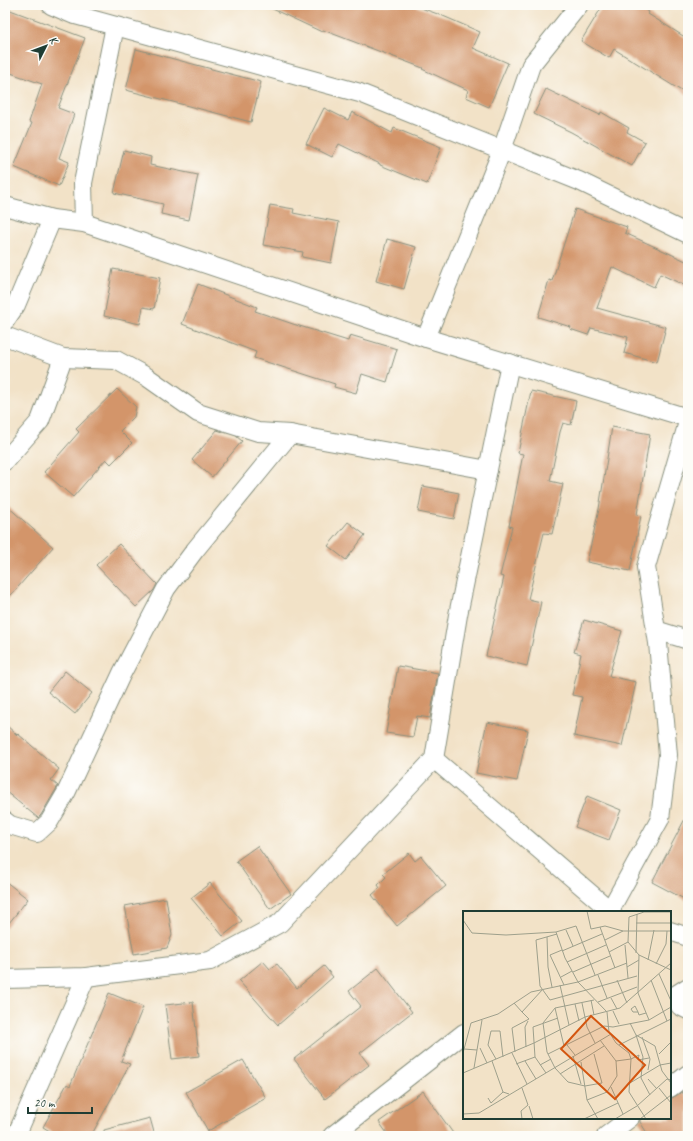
<svg xmlns="http://www.w3.org/2000/svg" width="693" height="1141" font-family="Caveat,sans-serif">
<rect width="100%" height="100%" fill="#fdfcf7"/>
<filter id="ink" filterUnits="userSpaceOnUse"><feTurbulence type="fractalNoise" baseFrequency=".025" numOctaves="2"/><feDisplacementMap in="SourceGraphic" scale="8" xChannelSelector="R" yChannelSelector="G"/><feConvolveMatrix kernelMatrix="1 2 1 2 8 2 1 2 1" color-interpolation-filters="sRGB"/></filter>
<filter id="wash" filterUnits="userSpaceOnUse"><feTurbulence type="fractalNoise" baseFrequency=".012" numOctaves="4" result="noise"/><feDisplacementMap in="SourceGraphic" scale="16" xChannelSelector="R" yChannelSelector="G"/><feGaussianBlur stdDeviation="0.9" result="paint"/><feColorMatrix in="noise" values="0 0 0 0 0 0 0 0 0 0 0 0 0 0 0 0 0 1.4 0 .05"/><feComposite in="paint" operator="in"/></filter>
<g filter="url(#wash)">
<rect width="100%" height="100%" fill="#f2e2c7"/>
<g id="blocks">
<g fill="#d3956b">
<path d="M 264,5 L 413,5 L 443,16 L 480,32 L 473,48 L 508,63 L 489,107 L 466,97 L 468,90 L 422,69 L 423,68 L 323,30 L 322,32 Z"/>
<path d="M 603,5 L 639,5 L 649,12 L 648,14 L 688,39 L 688,95 L 614,49 L 609,58 L 581,41 Z"/>
<path d="M 5,8 L 85,38 L 58,108 L 74,114 L 59,158 L 69,162 L 59,186 L 14,167 L 32,123 L 29,122 L 42,84 L 5,71 Z"/>
<path d="M 136,49 L 261,82 L 251,122 L 126,90 Z"/>
<path d="M 546,89 L 600,115 L 601,112 L 629,128 L 627,132 L 645,142 L 632,166 L 571,132 L 534,114 Z"/>
<path d="M 324,108 L 348,120 L 352,112 L 392,133 L 394,128 L 441,147 L 427,184 L 380,165 L 380,164 L 339,144 L 332,157 L 306,144 Z"/>
<path d="M 124,150 L 151,157 L 150,165 L 198,175 L 189,220 L 161,214 L 163,204 L 114,193 Z"/>
<path d="M 270,205 L 294,209 L 293,213 L 339,222 L 331,263 L 302,257 L 303,252 L 263,245 Z"/>
<path d="M 575,209 L 627,227 L 625,233 L 688,262 L 688,287 L 660,274 L 654,287 L 612,267 L 597,308 L 666,327 L 657,362 L 624,353 L 628,337 L 591,328 L 588,335 L 570,329 L 571,327 L 538,317 L 549,280 L 552,281 Z"/>
<path d="M 387,239 L 416,247 L 404,289 L 376,281 Z"/>
<path d="M 113,269 L 160,278 L 154,309 L 143,307 L 140,324 L 104,316 Z"/>
<path d="M 198,284 L 257,307 L 255,311 L 293,324 L 348,341 L 350,335 L 397,349 L 387,382 L 362,374 L 356,393 L 334,387 L 335,384 L 254,358 L 256,352 L 182,324 Z"/>
<path d="M 117,389 L 136,407 L 134,417 L 120,431 L 132,443 L 111,464 L 106,459 L 73,497 L 44,472 L 79,432 L 76,429 Z"/>
<path d="M 531,391 L 576,401 L 571,425 L 563,423 L 560,432 L 550,481 L 563,484 L 552,534 L 544,533 L 528,599 L 541,602 L 527,666 L 486,656 L 504,577 L 500,576 L 512,527 L 509,526 L 523,454 L 518,453 Z"/>
<path d="M 612,427 L 650,434 L 637,515 L 641,516 L 630,571 L 587,562 L 599,509 Z"/>
<path d="M 217,430 L 236,436 L 242,441 L 212,477 L 192,460 Z"/>
<path d="M 423,486 L 459,493 L 454,519 L 418,512 Z"/>
<path d="M 5,504 L 53,547 L 5,602 Z"/>
<path d="M 348,522 L 365,535 L 346,560 L 328,546 Z"/>
<path d="M 119,544 L 157,584 L 154,590 L 136,607 L 96,565 Z"/>
<path d="M 584,620 L 622,631 L 609,676 L 636,682 L 622,746 L 574,736 L 582,697 L 572,695 L 581,654 L 574,652 Z"/>
<path d="M 398,666 L 438,673 L 430,718 L 417,716 L 413,737 L 386,733 Z"/>
<path d="M 65,671 L 92,693 L 75,714 L 48,692 Z"/>
<path d="M 487,722 L 528,730 L 517,781 L 476,773 Z"/>
<path d="M 5,724 L 17,735 L 18,734 L 59,769 L 51,780 L 58,786 L 41,815 L 38,818 L 5,791 Z"/>
<path d="M 587,796 L 621,810 L 609,840 L 575,827 Z"/>
<path d="M 688,813 L 688,901 L 652,882 Z"/>
<path d="M 257,846 L 291,894 L 270,909 L 236,861 Z"/>
<path d="M 409,853 L 415,861 L 421,856 L 446,886 L 397,926 L 372,895 L 380,888 L 378,885 L 386,877 L 383,874 Z"/>
<path d="M 5,881 L 28,899 L 5,928 Z"/>
<path d="M 210,883 L 242,921 L 223,936 L 191,898 Z"/>
<path d="M 166,898 L 172,935 L 167,948 L 134,954 L 125,906 Z"/>
<path d="M 263,961 L 270,969 L 277,964 L 297,988 L 324,966 L 333,977 L 278,1025 L 239,981 Z"/>
<path d="M 378,968 L 412,1012 L 360,1053 L 369,1065 L 325,1099 L 294,1059 L 361,1006 L 349,991 Z"/>
<path d="M 109,993 L 143,1007 L 121,1061 L 130,1064 L 91,1136 L 58,1136 L 43,1127 L 67,1084 L 70,1086 Z"/>
<path d="M 193,1002 L 199,1056 L 172,1059 L 165,1005 Z"/>
<path d="M 243,1060 L 266,1098 L 208,1131 L 186,1092 Z"/>
<path d="M 423,1091 L 455,1136 L 389,1136 L 379,1122 Z"/>
<path d="M 682,1092 L 688,1100 L 688,1136 L 649,1136 L 640,1122 L 640,1118 L 670,1118 L 670,1099 Z"/>
<path d="M 150,1118 L 155,1136 L 104,1136 L 104,1130 Z"/>
</g>
</g>
</g>
<g filter="url(#ink)">
<use href="#blocks" fill-opacity="0" stroke="#88907e" stroke-width="1"/>
<g fill="none" stroke-linecap="round" stroke-linejoin="round">
<g stroke="#88907e" stroke-width="20">
<g id="street">
<path d="M 51,5 L 72,14 L 360,93 L 579,181 L 688,234"/>
<path d="M 5,206 L 52,219 L 84,223 L 426,338 L 688,418"/>
<path d="M 84,223 L 83,183 L 115,26"/>
<path d="M 5,321 L 16,305 L 52,219"/>
<path d="M 5,336 L 63,358 L 116,360 L 147,377 L 198,413 L 258,432 L 290,434 L 488,470"/>
<path d="M 426,338 L 502,150 L 531,65 L 579,5"/>
<path d="M 5,461 L 40,421 L 63,358"/>
<path d="M 656,630 L 688,640"/>
<path d="M 434,759 L 612,912"/>
<path d="M 5,821 L 10,825 L 37,833 L 49,822 L 66,793 L 122,673 L 166,589 L 195,550 L 290,434"/>
<path d="M 609,912 L 660,819 L 668,755 L 658,643 L 646,567 L 688,422"/>
<path d="M 670,931 L 688,937"/>
<path d="M 5,979 L 86,977 L 210,961 L 280,923 L 434,759 L 458,615 L 510,363"/>
<path d="M 688,987 L 674,996 L 680,1006 L 688,1010"/>
<path d="M 670,1088 L 688,1074"/>
<path d="M 16,1136 L 86,977"/>
<path d="M 332,1136 L 464,1033"/>
<path d="M 606,1136 L 630,1118"/>
</g>
</g>
<use href="#street" stroke="#fff" stroke-width="18"/>
</g>
</g>
<g transform="translate(463 911)">
<rect width="208" height="208" fill="#f2e2c7"/>
<path fill="none" stroke="#9ea08c" stroke-width="1" d="M 124,0 L 128,18 L 142,15 L 160,20M 0,9 L 9,22 L 43,24 L 93,21 L 102,47 L 115,71 L 144,101 L 146,121 L 153,132 L 166,142 L 168,148 L 166,181 L 183,208M 173,12 L 208,12M 137,16 L 152,57M 103,19 L 110,35M 93,21 L 113,15 L 132,64M 94,23 L 73,29 L 77,75 L 87,89 L 174,65M 84,26 L 85,56 L 89,76M 142,29 L 160,20 L 208,20M 165,31 L 176,44 L 208,59M 162,34 L 165,67M 99,40 L 139,23M 146,41 L 165,31 L 166,6 L 181,1 L 208,1M 173,42 L 174,3M 87,44 L 101,74M 87,44 L 99,39M 176,44 L 175,82 L 186,109M 185,49 L 191,19M 104,51 L 143,34M 193,53 L 203,33 L 204,20M 164,56 L 176,49M 110,61 L 147,45M 196,63 L 208,90M 135,64 L 144,87M 98,66 L 109,60M 154,69 L 164,92M 188,69 L 204,110M 97,74 L 106,114M 148,87 L 154,98M 128,89 L 131,104M 135,91 L 174,76M 51,92 L 59,101 L 80,78M 119,92 L 124,116 L 132,132M 112,93 L 116,110M 92,97 L 101,135M 150,100 L 156,113M 175,101 L 170,101 L 168,98 L 172,95 L 175,101 L 176,104 L 183,102M 167,112 L 173,124 L 192,135 L 199,160 L 208,172M 173,124 L 180,146 L 178,167 L 187,184M 179,126 L 187,148 L 185,159M 104,134 L 112,144M 156,134 L 208,108M 63,136 L 62,116 L 65,110M 17,137 L 24,152M 1,138 L 14,139M 52,141 L 49,117 L 66,108 L 59,101M 0,142 L 8,112 L 35,103 L 68,81 L 115,71 L 164,52M 49,142 L 64,173M 85,143 L 141,115 L 150,116 L 186,109 L 208,96M 196,143 L 208,131M 110,145 L 118,173M 33,148 L 25,134 L 28,120 L 37,120 L 40,146M 29,150 L 40,181 L 46,183M 62,150 L 73,168M 153,150 L 168,148 L 176,144 L 175,149 L 186,147M 118,151 L 124,189 L 135,208M 53,153 L 72,146M 77,154 L 88,148M 11,157 L 19,109M 0,162 L 71,132 L 122,106 L 157,97 L 208,52M 83,162 L 72,146 L 70,116 L 95,107M 97,163 L 141,135M 185,168 L 194,178M 167,172 L 197,154 L 208,152M 122,175 L 105,171 L 92,157 L 84,141 L 80,112 L 92,97 L 131,89M 122,175 L 139,172 L 131,143M 148,176 L 160,203M 59,177 L 65,194 L 58,200 L 59,208M 196,177 L 208,192M 25,187 L 28,192 L 40,181M 124,189 L 144,181 L 154,165 L 153,150 L 137,129M 66,195 L 70,208M 0,203 L 16,202 L 148,123M 121,208 L 155,192M 152,208 L 174,195 L 204,168 L 208,169M 177,208 L 208,184"/>
<path fill="#d45610" fill-opacity="0.15" stroke="#d45610" stroke-width="2" d="M 128,105 L 182,154 L 152,188 L 98,138 Z"/>
<rect width="208" height="208" fill="none" stroke="#1f3d34" stroke-width="2"/>
</g>
<rect width="693" height="1141" fill="none" stroke="#fdfcf7" stroke-width="20"/>
<g transform="translate(46 46) rotate(48)" stroke="#fdfcf7" stroke-width="3" paint-order="stroke">
<path d="M0-3L7 15L0 10L-7 15Z" fill="#1f3d34"/>
<text y="-6" font-size="11" font-weight="bold" text-anchor="middle" fill="#1f3d34">K</text>
</g>
<path d="M28 1107v6h64v-6" fill="none" stroke="#1f3d34" stroke-width="2"/>
<text x="34" y="1107" font-size="12" fill="#1f3d34" stroke="#fdfcf7" stroke-width="3" paint-order="stroke">20 m</text>
</svg>
